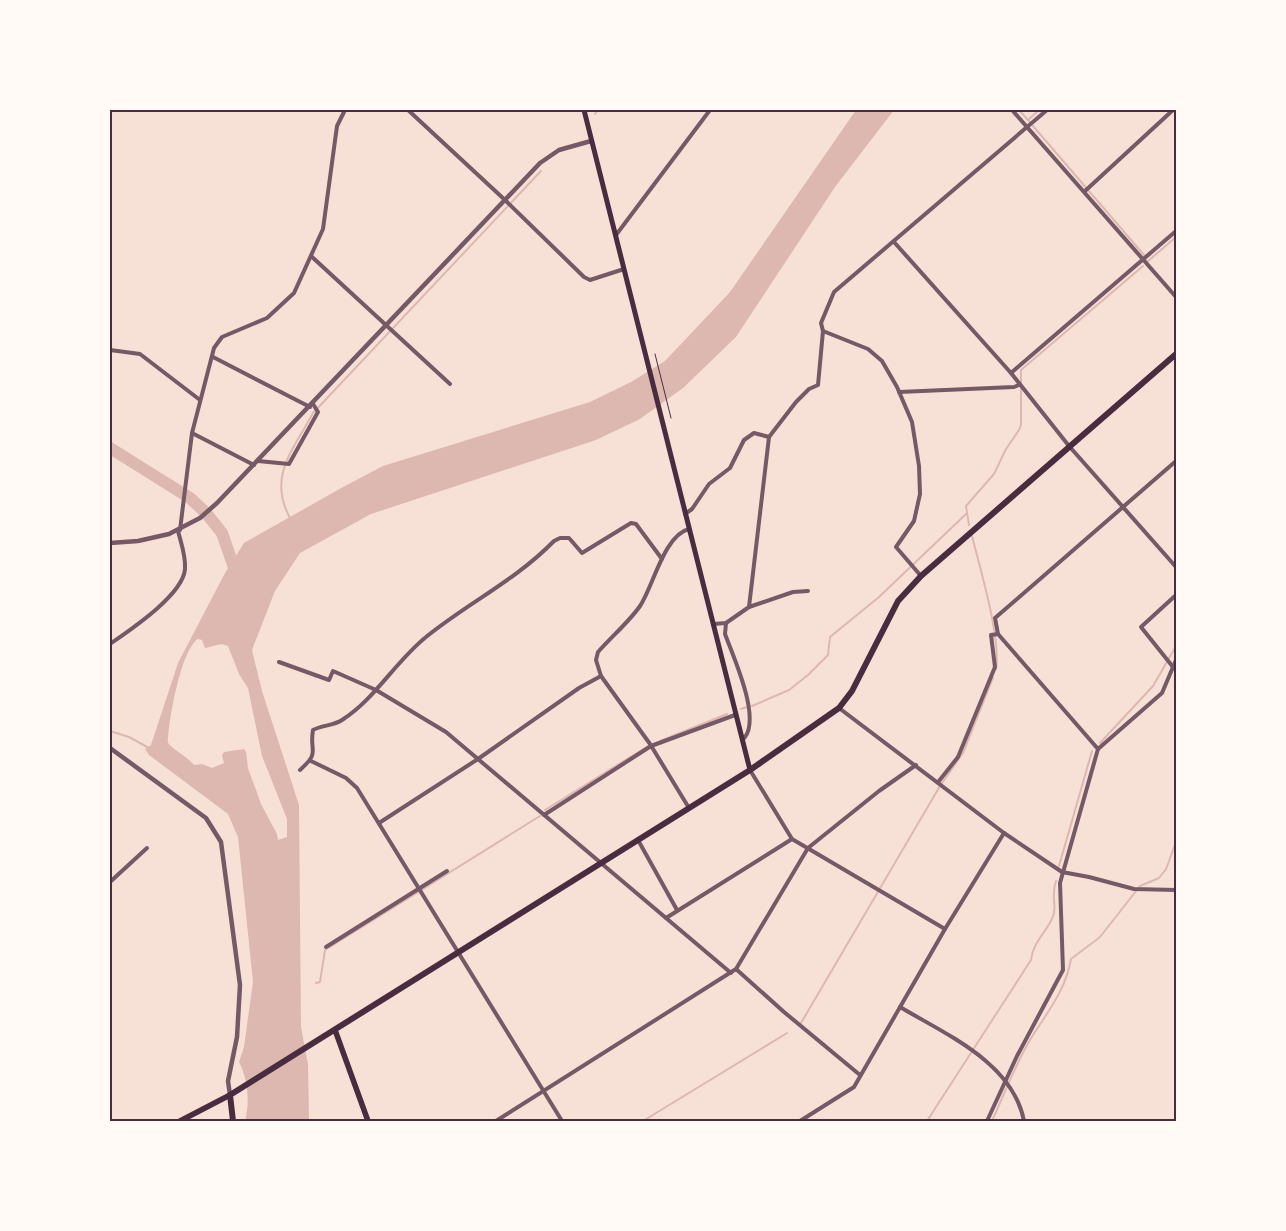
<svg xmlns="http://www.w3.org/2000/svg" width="1286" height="1231" font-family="Cabin,sans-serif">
<rect width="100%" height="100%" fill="#f7e1d7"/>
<path fill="#dcb8b0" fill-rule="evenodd" d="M 856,110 L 894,110 L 835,187 L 736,337 L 683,388 L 640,419 L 596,440 L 371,514 L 300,553 L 275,591 L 252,650 L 262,691 L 299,805 L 301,1027 L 308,1064 L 309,1121 L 245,1121 C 250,1103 248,1079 239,1062 L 244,1047 L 253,982 L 238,837 L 228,814 L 149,755 L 145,749 L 151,745 L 178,663 L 225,573 L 244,543 L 343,487 L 383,466 L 590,402 L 631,382 L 665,361 L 730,292 ZM 198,639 L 202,640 L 205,648 L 222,644 L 228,646 L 239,674 L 248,688 L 262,756 L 287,819 L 287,837 L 278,840 L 277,834 L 261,804 L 248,768 L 246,752 L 244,749 L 224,752 L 222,755 L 224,763 L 212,768 L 202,764 L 194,765 C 187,756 172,749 168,743 C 168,723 181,649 198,639 Z"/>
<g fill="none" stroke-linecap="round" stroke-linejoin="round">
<g stroke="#dcb8b0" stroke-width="2">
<path d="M 1019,110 L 1028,120"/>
<path d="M 595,114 L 598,110"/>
<path d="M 1030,122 L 1028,120 L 1039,110"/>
<path d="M 1033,126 L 1144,255"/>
<path d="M 1147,262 L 1176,237"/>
<path d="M 290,518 C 267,476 294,449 313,413 L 541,171"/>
<path d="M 969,525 L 966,506 L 994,474 L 1006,449 L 1019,430 L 1021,425 L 1021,370 L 1143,266"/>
<path d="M 972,536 C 980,569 1001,637 996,669"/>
<path d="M 752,706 L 789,690 L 808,675 L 828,655 L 830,637 L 879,597 L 966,514"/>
<path d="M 741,709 L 747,707"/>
<path d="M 110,731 L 129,737 L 149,748"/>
<path d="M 660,741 L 727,714"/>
<path d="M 1100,743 L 1153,686 L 1176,646"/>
<path d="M 545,810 L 648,746"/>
<path d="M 1059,866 L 1092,751"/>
<path d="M 316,983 L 320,982 L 325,950 L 540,816"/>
<path d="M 801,1023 L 940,786 L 963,753 L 993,678"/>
<path d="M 203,1121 L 203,1120"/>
<path d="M 643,1121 L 787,1033"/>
<path d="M 927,1121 L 1031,960 C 1033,940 1051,928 1054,913 C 1056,902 1051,896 1056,881"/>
<path d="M 992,1121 C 1004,1095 1015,1065 1030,1040 C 1046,1014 1066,990 1071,959 L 1100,937 L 1140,886 L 1159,878 L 1166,869 L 1176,842"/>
</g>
<path stroke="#dcb8b0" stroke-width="12" d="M 110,448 L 190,498 L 206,513 L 222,533 L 238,579"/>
<path stroke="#4a2c40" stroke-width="1" d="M 655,354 L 671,418"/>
<g stroke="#755966" stroke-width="4">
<path d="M 408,110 L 505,200 L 584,277 L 590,280 L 624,269"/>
<path d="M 1012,110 L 1176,297"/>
<path d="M 1085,191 L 1173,110"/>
<path d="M 616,235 L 710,110"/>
<path d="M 894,242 L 1011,373 L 1069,446 L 1176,567"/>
<path d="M 311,256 L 450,384"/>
<path d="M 823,331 L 868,349 L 882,361 L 897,387 L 912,422 L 919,466 L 920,494 L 914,521 L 896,547 L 921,576"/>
<path d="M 110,350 L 140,354 L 200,400"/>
<path d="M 213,357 L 310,407"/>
<path d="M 1011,373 L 1176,231"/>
<path d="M 899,392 L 1014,387 L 1019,385"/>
<path d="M 192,433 L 254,465"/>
<path d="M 258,461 L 289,464 L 318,412 L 313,404"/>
<path d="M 685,514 L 692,509 L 709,484 L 730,468 L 744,440 L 754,433 L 769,437"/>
<path d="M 689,529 C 664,535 653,587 640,606 C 629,622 611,637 598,652 L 596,660 L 601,676 L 650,744 L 689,808"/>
<path d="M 180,530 L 192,433 L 214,348 L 222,337 L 267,318 L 294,293 L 323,229 L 337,126 L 345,110"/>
<path d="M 749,607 L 793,592 L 808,591"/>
<path d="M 726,623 L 725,634 C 733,656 764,723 742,740"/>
<path d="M 713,624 L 726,623 L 749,607 L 769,437 L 796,402 L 809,389 L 818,385 L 823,331 L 821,323 L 834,292 L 1047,110"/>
<path d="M 110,644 C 130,630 183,595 185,569 C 186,556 181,543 178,531"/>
<path d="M 279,662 L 329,680 L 333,671 L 376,690 L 446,732 L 731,973"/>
<path d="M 1173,667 L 1141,627 L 1176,595"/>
<path d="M 839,708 L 1004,833 L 1062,872 L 1089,877 L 1134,889 L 1176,890"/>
<path d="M 1098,749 L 998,634 L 995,618 L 1176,461"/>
<path d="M 311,761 L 346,778 L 357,788 L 562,1121"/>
<path d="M 300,770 C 321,751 309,753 313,730 C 322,725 333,726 342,720 C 375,699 395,662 426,637 C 468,603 516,580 554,541 L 560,538 L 569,538 L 582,553 L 631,523 L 636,524 L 662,559"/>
<path d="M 750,770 L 792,839 L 945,929"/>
<path d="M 939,781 L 958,757 L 995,667 L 991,635 L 998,634"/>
<path d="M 544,815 L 651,746 L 735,715"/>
<path d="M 379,823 L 478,759 L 579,688 L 601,676"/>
<path d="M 638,840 L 677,910"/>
<path d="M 110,882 L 147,848"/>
<path d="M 666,918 L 792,839"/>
<path d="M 326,947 L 447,871"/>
<path d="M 736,969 L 784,1012 L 860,1075"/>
<path d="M 900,1007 C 947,1035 1013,1063 1024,1121"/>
<path d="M 496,1121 L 736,969 L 808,848 L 879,791 L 916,765"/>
<path d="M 800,1121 L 854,1087 L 945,929 L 1004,833"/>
<path d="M 987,1121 L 1017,1056 L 1063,970 L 1060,883 L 1098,749 L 1162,693 L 1176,660"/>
</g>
<g stroke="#755966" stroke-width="4.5">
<path d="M 110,543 L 138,541 L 169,534 L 200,518 L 217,503 L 540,163 L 559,150 L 591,141"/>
<path d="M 110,748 L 206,818 L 221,842 L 240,985 L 237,1037 L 228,1081 L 230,1095"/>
</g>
<path stroke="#4a2c40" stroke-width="5" d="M 584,110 L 750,770"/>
<g stroke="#4a2c40" stroke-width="5.5">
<path d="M 335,1030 L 368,1121"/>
<path d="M 180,1121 L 230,1095"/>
</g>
<path stroke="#4a2c40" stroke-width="6" d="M 233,1121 L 230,1095 L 750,770 L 839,708 L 852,691 L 898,601 L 921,576 L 1176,354"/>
</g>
<rect width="1286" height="1231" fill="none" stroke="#fffaf5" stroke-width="222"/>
<rect x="111" y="111" width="1064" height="1009" fill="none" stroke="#4a2c40" stroke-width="2"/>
</svg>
